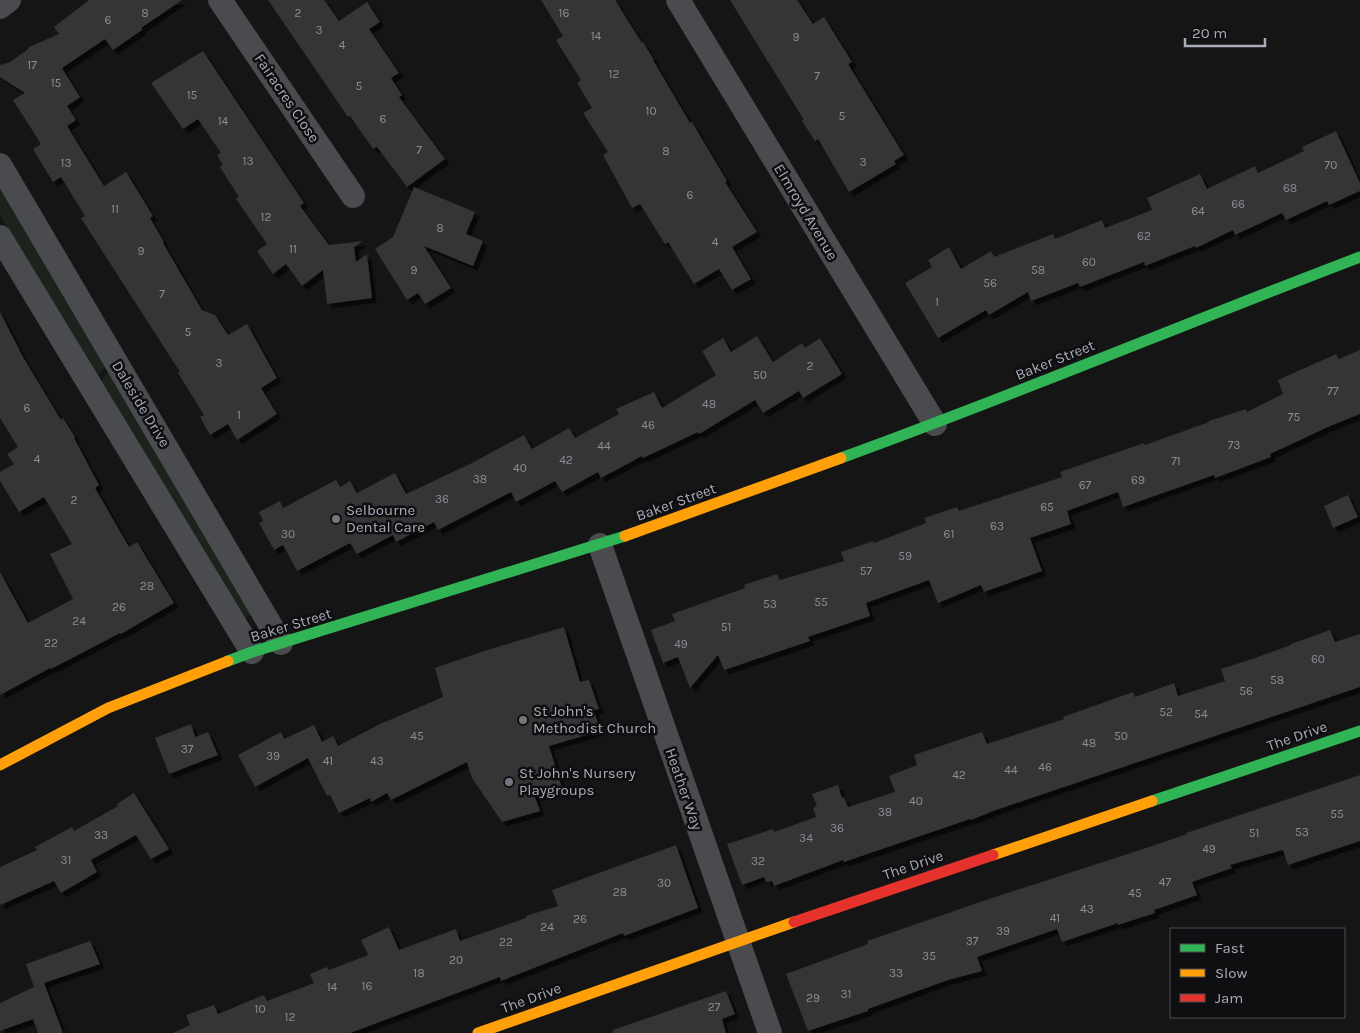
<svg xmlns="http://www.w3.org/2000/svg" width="1360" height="1033" font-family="Karla,sans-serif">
<defs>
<filter id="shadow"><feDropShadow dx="4.5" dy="4.5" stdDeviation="0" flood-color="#0009"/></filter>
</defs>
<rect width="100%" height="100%" fill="#151515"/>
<g fill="#1c221c">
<path d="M 0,189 L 105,367 L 97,377 L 0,215 Z"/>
<path d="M 108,372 L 254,614 L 241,620 L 100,382 Z"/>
</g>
<g fill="#343436" filter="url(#shadow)">
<path d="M 89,0 L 182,0 L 141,28 L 142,30 L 113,50 L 105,39 L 62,68 L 80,97 L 67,106 L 76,120 L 67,126 L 104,186 L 126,172 L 153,216 L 150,218 L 164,242 L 163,243 L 202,310 L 215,315 L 228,335 L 247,324 L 277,378 L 261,388 L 277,414 L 237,440 L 228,424 L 210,435 L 200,417 L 204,415 L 178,373 L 180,372 L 81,218 L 85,216 L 61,177 L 53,182 L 33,149 L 41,144 L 13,100 L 25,93 L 0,77 L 0,65 L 10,62 L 27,50 L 29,47 L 59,34 L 54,27 Z"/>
<path d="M 268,0 L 324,0 L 339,21 L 367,2 L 380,22 L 369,29 L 399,73 L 391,78 L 402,95 L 399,97 L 445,159 L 407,187 L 377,147 L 373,149 L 350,116 L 348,117 Z"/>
<path d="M 541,0 L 615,0 L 642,43 L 643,42 L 654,60 L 653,60 L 690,123 L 692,122 L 702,139 L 727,181 L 725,182 L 757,232 L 732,247 L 751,279 L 732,290 L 719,269 L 694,284 L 668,242 L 665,244 L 640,204 L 632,208 L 603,155 L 608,152 L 583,113 L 592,108 L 577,83 L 581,80 L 556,40 L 563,36 Z"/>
<path d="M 730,0 L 797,0 L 813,24 L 824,17 L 852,62 L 848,64 L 904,155 L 894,161 L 896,164 L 849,192 L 818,139 L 815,141 L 802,121 L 804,120 Z"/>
<path d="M 203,51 L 304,203 L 300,206 L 329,245 L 363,241 L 354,247 L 356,262 L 367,254 L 372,298 L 327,304 L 323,270 L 302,286 L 286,264 L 273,274 L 257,251 L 267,244 L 236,199 L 239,197 L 220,167 L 223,165 L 217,155 L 221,153 L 198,119 L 183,129 L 151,83 Z"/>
<path d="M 1336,131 L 1360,183 L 1360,191 L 1329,205 L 1327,201 L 1286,220 L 1282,213 L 1235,235 L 1233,230 L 1196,248 L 1195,246 L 1145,266 L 1144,262 L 1080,287 L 1078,283 L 1031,301 L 1028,292 L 989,315 L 986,310 L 938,338 L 905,283 L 932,267 L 928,260 L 949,247 L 961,269 L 991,251 L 994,257 L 1053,234 L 1055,239 L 1102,220 L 1105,228 L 1152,210 L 1147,198 L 1200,174 L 1207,189 L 1255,166 L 1258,173 L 1304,151 L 1302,147 Z"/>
<path d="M 414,187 L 475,212 L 466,234 L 483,241 L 473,266 L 424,246 L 451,288 L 425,304 L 418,293 L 407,300 L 375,249 L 393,237 Z"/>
<path d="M 0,312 L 23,357 L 61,420 L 63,418 L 75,437 L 74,438 L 99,485 L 95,488 L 129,547 L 137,542 L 174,603 L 121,634 L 120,633 L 51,669 L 50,668 L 0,695 L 0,572 L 28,623 L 73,599 L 50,554 L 72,544 L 44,497 L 19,512 L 0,481 L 0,472 L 14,464 L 7,454 L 18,447 L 0,418 Z"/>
<path d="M 757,336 L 773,362 L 802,343 L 805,348 L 820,338 L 842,374 L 803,398 L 799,391 L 763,413 L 755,400 L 699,434 L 698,432 L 643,458 L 642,456 L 601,478 L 598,472 L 562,492 L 555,481 L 516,502 L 511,492 L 438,530 L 434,522 L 396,542 L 393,535 L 357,554 L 350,543 L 297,571 L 283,545 L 274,550 L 259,523 L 263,521 L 259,512 L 280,501 L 283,508 L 336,480 L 340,487 L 350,481 L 357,493 L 395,473 L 406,494 L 470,464 L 524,435 L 532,449 L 569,428 L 575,438 L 619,414 L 616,409 L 654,392 L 662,408 L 716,375 L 702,351 L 723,338 L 731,352 Z"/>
<path d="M 1360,350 L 1360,414 L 1330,426 L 1270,454 L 1271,457 L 1215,478 L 1214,475 L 1123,507 L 1118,492 L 1067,511 L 1071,524 L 1030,538 L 1042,571 L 984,592 L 981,585 L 938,603 L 929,580 L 866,603 L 870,616 L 808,637 L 810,641 L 724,670 L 718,655 L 690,688 L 678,657 L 663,663 L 651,630 L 675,621 L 672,614 L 745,588 L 744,585 L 777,574 L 780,580 L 844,561 L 841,552 L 873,541 L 874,543 L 926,523 L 924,518 L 957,507 L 959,511 L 1062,477 L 1060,472 L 1144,443 L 1145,445 L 1209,422 L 1209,421 L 1246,409 L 1247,412 L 1283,394 L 1278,380 L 1336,354 L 1339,359 Z"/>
<path d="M 1348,495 L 1358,517 L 1333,528 L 1324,506 Z"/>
<path d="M 564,627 L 580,682 L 589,680 L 599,709 L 594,710 L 600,731 L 549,746 L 562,788 L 535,797 L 540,811 L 502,822 L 472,778 L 467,762 L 391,800 L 387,793 L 371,802 L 370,798 L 339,813 L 330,795 L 327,796 L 308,758 L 255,787 L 238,755 L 281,732 L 284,739 L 314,725 L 322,742 L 333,736 L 338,746 L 378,725 L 443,697 L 435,668 L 484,651 Z"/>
<path d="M 1330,630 L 1335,642 L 1360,634 L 1360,687 L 993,811 L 971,820 L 970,819 L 844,862 L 843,860 L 774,886 L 772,881 L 766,882 L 764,877 L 742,885 L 727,844 L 773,829 L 774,832 L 816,817 L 813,808 L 817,806 L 812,794 L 838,785 L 842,798 L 844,797 L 848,807 L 895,792 L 889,776 L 917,765 L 914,755 L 982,732 L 987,744 L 1064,719 L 1063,717 L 1133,692 L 1135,697 L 1174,683 L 1178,696 L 1225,681 L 1221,669 L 1252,659 L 1291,645 L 1291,644 Z"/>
<path d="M 191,724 L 195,737 L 208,732 L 218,755 L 169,774 L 155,738 Z"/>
<path d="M 1360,775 L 1360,841 L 1288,865 L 1283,850 L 1230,865 L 1232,868 L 1192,882 L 1197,895 L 1154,910 L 1155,913 L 1118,925 L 1118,923 L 1062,942 L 1057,929 L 977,957 L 982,971 L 948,980 L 868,1009 L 868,1011 L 808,1031 L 786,974 L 868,944 L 867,941 L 989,899 L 1149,847 L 1187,834 L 1186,833 Z"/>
<path d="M 134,793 L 169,849 L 151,859 L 136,835 L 91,860 L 97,872 L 61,893 L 54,881 L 0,905 L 0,867 L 37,850 L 35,847 L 72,827 L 74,831 L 118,806 L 117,804 Z"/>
<path d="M 676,845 L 698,908 L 624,936 L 623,933 L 501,981 L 500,977 L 350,1033 L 173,1033 L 190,1025 L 186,1015 L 214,1005 L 218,1014 L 264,995 L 267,1001 L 314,983 L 310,974 L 327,967 L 329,970 L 368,955 L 361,940 L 389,927 L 399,950 L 456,929 L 460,941 L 526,918 L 526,916 L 558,906 L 552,890 Z"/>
<path d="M 90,941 L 100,964 L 44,983 L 63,1033 L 38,1033 L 33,1019 L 0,1031 L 0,1003 L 34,987 L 26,964 Z"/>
<path d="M 726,991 L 735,1014 L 722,1019 L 726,1033 L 613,1033 L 613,1030 Z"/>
</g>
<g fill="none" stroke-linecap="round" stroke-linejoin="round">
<g stroke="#4a4b4e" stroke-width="24">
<path d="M 220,0 L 353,196"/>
<path d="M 678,0 L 935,424"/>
<path d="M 0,7 L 9,0"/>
<path d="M 0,165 L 281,643"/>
<path d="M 0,237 L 252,652"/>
<path d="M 600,545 L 770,1033"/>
</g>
<g stroke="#30b455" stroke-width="11">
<path d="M 841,458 C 1015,395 1186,323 1360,257"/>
<path d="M 228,661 L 252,652 L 625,536"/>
<path d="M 1152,801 L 1360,731"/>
</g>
<g stroke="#ff9f0a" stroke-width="11">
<path d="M 625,536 L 841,458"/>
<path d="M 0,765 L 108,708 L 228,661"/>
<path d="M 993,855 L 1152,801"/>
<path d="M 478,1033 L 794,922"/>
</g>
<path stroke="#e5322d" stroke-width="11" d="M 794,922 L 993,855"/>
</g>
<g fill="#74777e" stroke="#0f0f11" stroke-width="2">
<circle cx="336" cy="519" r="5"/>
<circle cx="523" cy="720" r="5"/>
<circle cx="509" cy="782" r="5"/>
</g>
<g text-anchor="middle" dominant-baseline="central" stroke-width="5" stroke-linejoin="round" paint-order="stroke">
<g font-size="12" fill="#8a8e96">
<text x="145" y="13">8</text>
<text x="298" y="13">2</text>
<text x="564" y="13">16</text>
<text x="108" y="20">6</text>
<text x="319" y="30">3</text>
<text x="596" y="36">14</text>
<text x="796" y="37">9</text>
<text x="342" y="45">4</text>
<text x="32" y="65">17</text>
<text x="614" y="74">12</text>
<text x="817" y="76">7</text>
<text x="56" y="83">15</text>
<text x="359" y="86">5</text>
<text x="192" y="95">15</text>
<text x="651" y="111">10</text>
<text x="842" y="116">5</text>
<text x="383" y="119">6</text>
<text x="223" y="121">14</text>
<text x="419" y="150">7</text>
<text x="666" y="151">8</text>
<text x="248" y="161">13</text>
<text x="863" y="162">3</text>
<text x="66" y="163">13</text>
<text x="1331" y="165">70</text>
<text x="1290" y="188">68</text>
<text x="690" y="195">6</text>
<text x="1238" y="204">66</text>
<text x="115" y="209">11</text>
<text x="1198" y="211">64</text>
<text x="266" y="217">12</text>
<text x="440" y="228">8</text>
<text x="1144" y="236">62</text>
<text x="715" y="242">4</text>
<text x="293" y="249">11</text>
<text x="141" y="251">9</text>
<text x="1089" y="262">60</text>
<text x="414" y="270">9</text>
<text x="1038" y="270">58</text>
<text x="990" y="283">56</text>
<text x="162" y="294">7</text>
<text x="937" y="302">1</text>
<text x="188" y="332">5</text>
<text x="219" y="363">3</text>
<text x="810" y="366">2</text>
<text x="760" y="375">50</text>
<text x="1333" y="391">77</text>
<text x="709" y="404">48</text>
<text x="27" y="408">6</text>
<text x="239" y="415">1</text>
<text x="1294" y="417">75</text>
<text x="648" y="425">46</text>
<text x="1234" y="445">73</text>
<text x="604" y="446">44</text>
<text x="37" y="459">4</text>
<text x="566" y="460">42</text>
<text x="1176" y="461">71</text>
<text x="520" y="468">40</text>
<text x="480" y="479">38</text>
<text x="1138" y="480">69</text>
<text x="1085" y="485">67</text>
<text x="442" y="499">36</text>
<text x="74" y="500">2</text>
<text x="1047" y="507">65</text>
<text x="997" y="526">63</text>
<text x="288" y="534">30</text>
<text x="949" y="534">61</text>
<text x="905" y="556">59</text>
<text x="866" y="571">57</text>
<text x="147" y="586">28</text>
<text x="821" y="602">55</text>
<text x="770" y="604">53</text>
<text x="119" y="607">26</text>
<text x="79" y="621">24</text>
<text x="726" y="627">51</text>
<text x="51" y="643">22</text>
<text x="681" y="644">49</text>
<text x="1318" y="659">60</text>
<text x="1277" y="680">58</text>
<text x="1246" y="691">56</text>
<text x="1166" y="712">52</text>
<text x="1201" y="714">54</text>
<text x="417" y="736">45</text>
<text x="1121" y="736">50</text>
<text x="1089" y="743">48</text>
<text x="187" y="749">37</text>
<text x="273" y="756">39</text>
<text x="328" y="761">41</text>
<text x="377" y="761">43</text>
<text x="1045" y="767">46</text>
<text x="1011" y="770">44</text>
<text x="959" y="775">42</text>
<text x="916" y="801">40</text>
<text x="885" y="812">38</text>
<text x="1337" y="814">55</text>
<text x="837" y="828">36</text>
<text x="1302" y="832">53</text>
<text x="1254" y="833">51</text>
<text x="101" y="835">33</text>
<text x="806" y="838">34</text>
<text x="1209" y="849">49</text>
<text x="66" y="860">31</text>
<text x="758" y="861">32</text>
<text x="1165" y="882">47</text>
<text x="664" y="883">30</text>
<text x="620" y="892">28</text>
<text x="1135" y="893">45</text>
<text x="1087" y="909">43</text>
<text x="1055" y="918">41</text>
<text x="580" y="919">26</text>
<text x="547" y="927">24</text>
<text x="1003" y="931">39</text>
<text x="972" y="941">37</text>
<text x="506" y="942">22</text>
<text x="929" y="956">35</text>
<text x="456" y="960">20</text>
<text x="419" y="973">18</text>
<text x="896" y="973">33</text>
<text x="367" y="986">16</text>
<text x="332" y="987">14</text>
<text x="846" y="994">31</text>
<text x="813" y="998">29</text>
<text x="714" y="1007">27</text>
<text x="260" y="1009">10</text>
<text x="290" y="1017">12</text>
</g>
<g font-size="15" fill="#a7acb6" stroke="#0f0f11">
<text transform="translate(287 98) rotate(56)">Fairacres Close</text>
<text transform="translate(806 212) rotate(59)">Elmroyd Avenue</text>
<text transform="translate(1055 360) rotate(-22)">Baker Street</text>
<text transform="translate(141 404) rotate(59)">Daleside Drive</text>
<text transform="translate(676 502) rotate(-20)">Baker Street</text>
<text transform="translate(291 625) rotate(-17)">Baker Street</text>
<text transform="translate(1297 736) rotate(-19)">The Drive</text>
<text transform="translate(684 789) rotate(71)">Heather Way</text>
<text transform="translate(913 865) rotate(-19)">The Drive</text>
<text transform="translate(531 998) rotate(-20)">The Drive</text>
</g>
<g font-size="15" fill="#a7acb6" stroke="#0f0f11" text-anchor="start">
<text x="346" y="510">Selbourne<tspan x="346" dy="17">Dental Care</tspan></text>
<text x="533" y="711">St John's<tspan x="533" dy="17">Methodist Church</tspan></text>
<text x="519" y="773">St John's Nursery<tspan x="519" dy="17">Playgroups</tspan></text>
</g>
</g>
<rect x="1170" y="928" width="175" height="90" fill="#0f0f11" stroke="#4c4e53"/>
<rect x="1180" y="944" width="25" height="8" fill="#30b455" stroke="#4c4e53"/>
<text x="1215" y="953" font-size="15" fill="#a7acb6">Fast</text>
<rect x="1180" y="969" width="25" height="8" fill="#ff9f0a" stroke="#4c4e53"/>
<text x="1215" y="978" font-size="15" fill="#a7acb6">Slow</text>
<rect x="1180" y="994" width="25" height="8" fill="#e5322d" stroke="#4c4e53"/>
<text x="1215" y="1003" font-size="15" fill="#a7acb6">Jam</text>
<path d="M1185 38v8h80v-8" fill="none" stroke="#a7acb6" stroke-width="2.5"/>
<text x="1192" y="38" font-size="15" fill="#a7acb6" stroke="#0f0f11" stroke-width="4" paint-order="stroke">20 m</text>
</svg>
